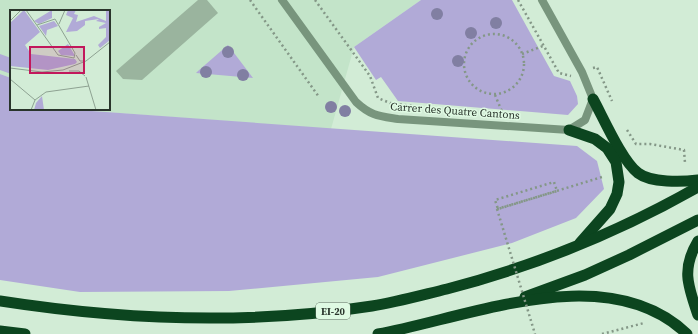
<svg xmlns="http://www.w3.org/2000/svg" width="698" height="334" font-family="'Source Serif 4',serif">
<rect width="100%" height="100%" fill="#d2ecd6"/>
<path fill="#c3e4c9" d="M 0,0 L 421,0 L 354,47 L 331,129 L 92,111 L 86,109 L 109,109 L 109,11 L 11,11 L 11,78 L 0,74 Z"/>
<g fill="#b1aad7">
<path d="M 421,0 L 512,0 L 554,76 L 570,81 L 577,96 L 578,104 L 568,115 L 398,101 L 381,77 L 376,80 L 354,47 Z"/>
<path d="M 228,45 L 253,78 L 196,73 L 198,71 Z"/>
<path d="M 0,54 L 11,58 L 11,74 L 0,70 Z"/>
<path d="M 0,74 L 11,78 L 11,109 L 86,109 L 92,111 L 577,146 L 597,161 L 604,189 L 576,218 L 512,243 L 378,277 L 229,291 L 80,292 L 0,280 Z"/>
</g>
<path fill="#9ab49e" d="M 198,0 L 207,0 L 218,13 L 142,80 L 123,79 L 116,71 Z"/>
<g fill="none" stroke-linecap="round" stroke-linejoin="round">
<g stroke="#849787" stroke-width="2.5" stroke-dasharray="2 3" stroke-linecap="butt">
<path d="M 250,0 L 319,97"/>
<path d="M 315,0 L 370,76 L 378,98 L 390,103 L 413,106"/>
<path d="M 518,0 L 559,73 L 571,76"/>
<circle cx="494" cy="64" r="30"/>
<path d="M 522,54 L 543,46"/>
<path d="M 593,68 L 597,67 L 612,101"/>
<path d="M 495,95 L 503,114"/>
<path d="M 627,130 L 636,144 L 650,144 L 684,150 L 685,163"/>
<path d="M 497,209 L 557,191 L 554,182 L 495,200 L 498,209 L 602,177 L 602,175"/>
<path d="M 602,334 L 644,323"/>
</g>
<path stroke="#78957d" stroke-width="8" d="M 282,0 L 356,102 C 371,116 379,116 398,119 L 569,130 L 585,120 L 593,99 L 582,72 L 542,0"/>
<g stroke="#0c451f" stroke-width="11">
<path d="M 593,99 C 603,117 622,161 638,173 C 651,183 682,182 698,180"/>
<path d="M 569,130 L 595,139 L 607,148 L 616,162 L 619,182 L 617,194 L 610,209 L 580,243"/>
<path d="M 698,241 C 681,269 688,286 698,315"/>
<path d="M 525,297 L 585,275 L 629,255 L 698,220"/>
<path d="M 0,301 C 122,320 250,325 372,306 C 397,302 422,295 447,289 C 535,266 619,232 698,187"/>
<path d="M 0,331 L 25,334"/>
<path d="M 378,334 C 471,317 607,258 687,334"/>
</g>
<path stroke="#849787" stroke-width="2.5" stroke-dasharray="2 3" stroke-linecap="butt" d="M 497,209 L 535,334"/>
</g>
<g fill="#817fa2">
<circle cx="437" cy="14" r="6"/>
<circle cx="496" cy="23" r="6"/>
<circle cx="471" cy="33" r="6"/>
<circle cx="228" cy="52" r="6"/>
<circle cx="458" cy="61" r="6"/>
<circle cx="206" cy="72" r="6"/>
<circle cx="243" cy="75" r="6"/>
<circle cx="331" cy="107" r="6"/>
<circle cx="345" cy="111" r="6"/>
</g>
<g text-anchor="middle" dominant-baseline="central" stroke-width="3" stroke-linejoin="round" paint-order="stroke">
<rect fill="#dffae3" stroke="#606f62" stroke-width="1" x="316" y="303" width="34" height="16" rx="3"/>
<g font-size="10" font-weight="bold" fill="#29342b">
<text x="333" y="311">EI-20</text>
</g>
<g font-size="11" fill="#29342b" stroke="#dffae3">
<text transform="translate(455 111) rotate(4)">Carrer des Quatre Cantons</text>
</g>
</g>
<g transform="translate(10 10)">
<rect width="100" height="100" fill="#d2ecd6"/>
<path d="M 14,0 L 30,22 L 15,35 L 21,44 L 65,49 L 67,52 L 65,54 L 38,60 L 0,56 L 0,13 ZM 42,0 L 42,8 L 29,14 L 24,11 ZM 58,0 L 66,0 L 64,4 L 68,5 L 66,12 L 84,6 L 96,11 L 96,0 L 100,0 L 100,30 L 90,38 L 88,35 L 96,27 L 96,18 L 89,19 L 89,17 L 96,13 L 86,11 L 89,9 L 75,11 L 75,15 L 67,21 L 56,22 L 63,8 L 56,5 ZM 44,11 L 48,16 L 37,20 L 36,26 L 29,16 ZM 58,34 L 64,44 L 64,46 L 51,45 L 48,41 ZM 32,86 L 34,100 L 24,100 L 26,93 Z" fill="#b1aad7"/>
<path fill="none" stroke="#8ea292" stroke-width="1" d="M 16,0 L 48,45 L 64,48 L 65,43 L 45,9M 0,11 L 11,0M 49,14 L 55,0M 27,15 L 45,9M 66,45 L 70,51 L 75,51M 0,58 L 32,62 L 53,60 L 76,51 L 100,32M 59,61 L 69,61 L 75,66M 76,67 L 86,100M 0,69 L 25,90M 21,100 L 25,90 L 36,82 L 79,76"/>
<path fill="#c2185b" fill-opacity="0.15" stroke="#c2185b" stroke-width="2" d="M 20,37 L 74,37 L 74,63 L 20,63 Z"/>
<rect width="100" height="100" fill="none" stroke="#29342b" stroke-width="2"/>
</g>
</svg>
